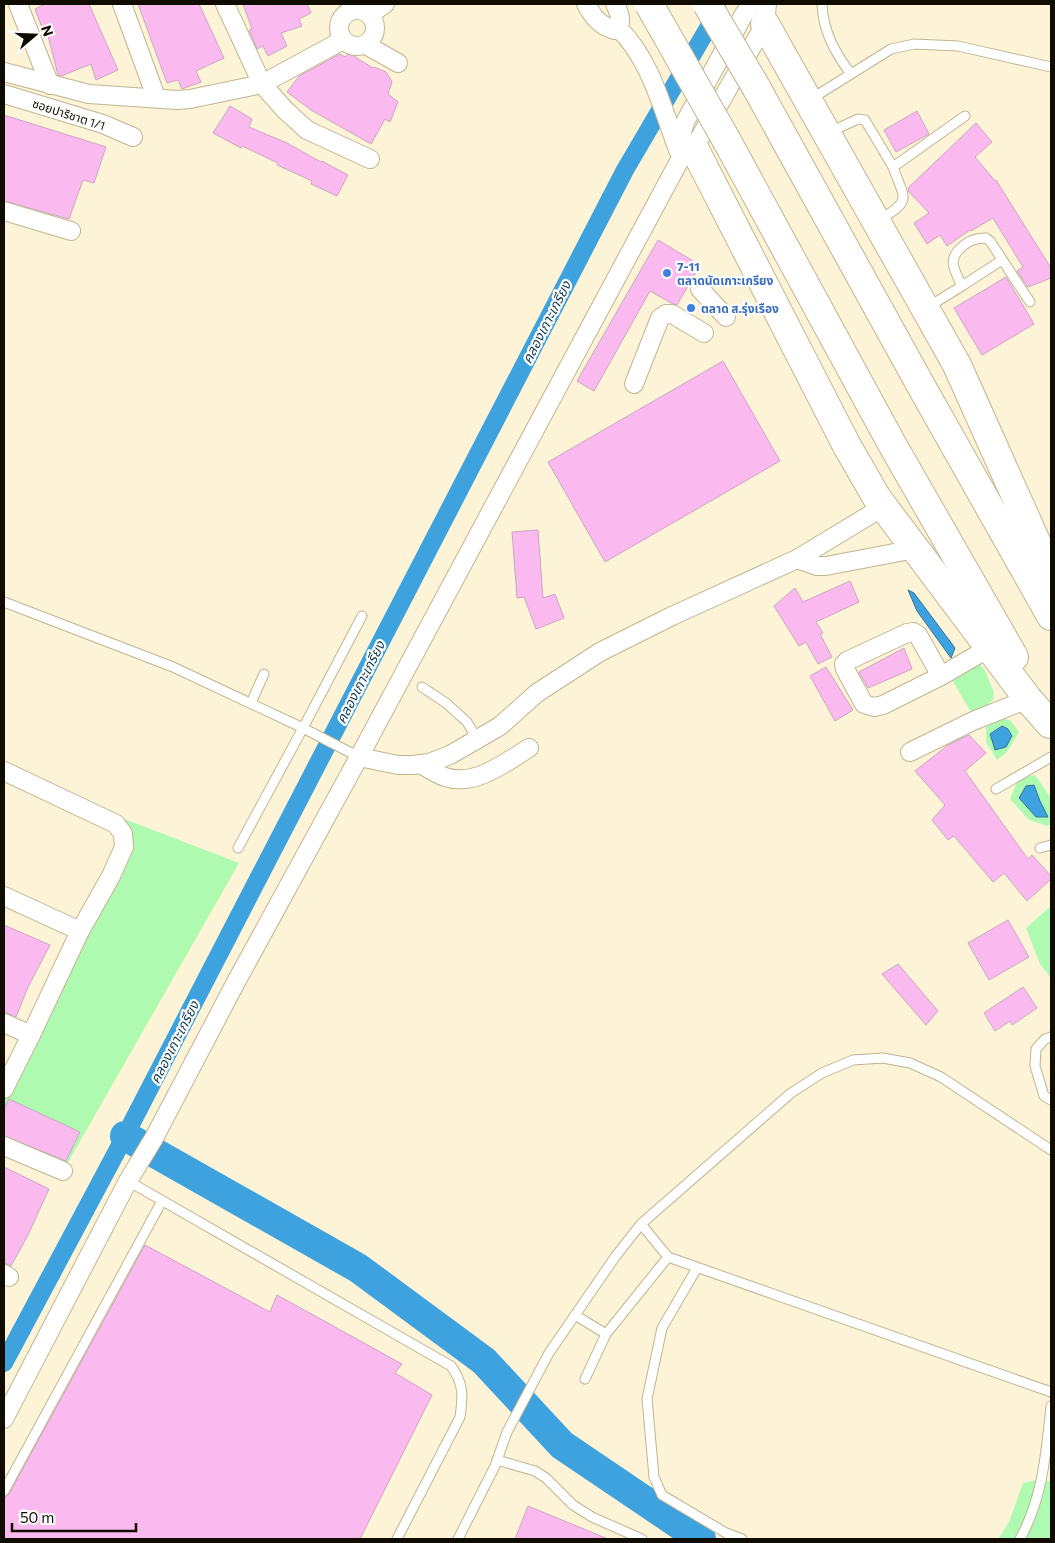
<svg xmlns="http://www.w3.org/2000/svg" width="1055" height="1543" font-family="Commissioner,'Noto Sans Thai',sans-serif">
<rect width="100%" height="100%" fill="#fdf3d6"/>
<g fill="#affab1">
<path d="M 978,663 L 984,669 L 994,692 L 993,700 L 982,709 L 971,712 L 949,675 Z"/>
<path d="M 1001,717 L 1011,721 L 1019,732 L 1007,752 L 997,760 L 986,742 L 986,727 Z"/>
<path d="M 1035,775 L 1051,798 L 1051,824 L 1047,826 L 1029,820 L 1010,799 L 1018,779 Z"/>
<path d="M 122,818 L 239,863 L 63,1171 L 4,1146 L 4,1087 L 124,847 L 116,824 Z"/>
<path d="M 1051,906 L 1051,978 L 1040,964 L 1026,928 Z"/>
<path d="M 1042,1479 L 1051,1482 L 1051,1539 L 998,1539 L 1009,1522 L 1023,1483 Z"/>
</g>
<g fill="#3ea2de" stroke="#30759c">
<path d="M 908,590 L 914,593 L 955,648 L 951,658 L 917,611 Z"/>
<path d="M 1002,726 L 1008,729 L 1012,736 L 1006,747 L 995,750 L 990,734 Z"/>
<path d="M 1034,785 L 1040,801 L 1048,817 L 1036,817 L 1019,798 L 1026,786 Z"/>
</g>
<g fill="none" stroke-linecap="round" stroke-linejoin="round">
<path stroke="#3ea2de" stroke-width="18" d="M 4,1363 L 125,1136 L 625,170 L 718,11"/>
<path stroke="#3ea2de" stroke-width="30" d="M 125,1136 L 358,1268 L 484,1361 L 562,1445 L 701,1539"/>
</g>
<g fill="#fbbaef" stroke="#c7a8c1">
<path d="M 45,4 L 89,4 L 118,70 L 96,80 L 91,64 L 61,76 L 58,75 L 47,32 L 44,33 L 35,9 Z"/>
<path d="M 138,4 L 199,4 L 224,58 L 196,71 L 201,82 L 182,89 L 178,80 L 167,83 Z"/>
<path d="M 243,4 L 307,4 L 311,13 L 299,19 L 302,26 L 281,33 L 287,46 L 268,56 L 263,46 L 257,49 L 249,30 L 252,29 Z"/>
<path d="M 349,53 L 373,68 L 374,67 L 386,72 L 392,82 L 388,94 L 398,102 L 390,122 L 385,119 L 371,144 L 311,110 L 287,92 L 299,76 L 340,54 L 345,57 Z"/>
<path d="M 230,106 L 252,119 L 249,127 L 287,143 L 321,162 L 322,161 L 348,175 L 337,196 L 311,184 L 312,181 L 277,165 L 278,163 L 242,146 L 241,148 L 213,133 Z"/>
<path d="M 917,111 L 929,134 L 896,152 L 884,130 Z"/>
<path d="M 4,115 L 106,147 L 94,183 L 83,180 L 69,219 L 4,201 Z"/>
<path d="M 976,123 L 992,142 L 975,157 L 995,181 L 996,180 L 1051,268 L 1051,278 L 1028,287 L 1017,271 L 1023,267 L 993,218 L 971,231 L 970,230 L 947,246 L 940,235 L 927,244 L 914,223 L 929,213 L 909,192 L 908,188 Z"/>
<path d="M 658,240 L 700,265 L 677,305 L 671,303 L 650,291 L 594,391 L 577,381 Z"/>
<path d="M 1006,277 L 1034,324 L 982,355 L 954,308 Z"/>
<path d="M 723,361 L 780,461 L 605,562 L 548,462 Z"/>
<path d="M 538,530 L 543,598 L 555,594 L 564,618 L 536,629 L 524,597 L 517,598 L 512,532 Z"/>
<path d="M 850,581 L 859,602 L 816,622 L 823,633 L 820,634 L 832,657 L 818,664 L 806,642 L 799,646 L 774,606 L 795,588 L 803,602 Z"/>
<path d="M 904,648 L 912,669 L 868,688 L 859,672 Z"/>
<path d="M 826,667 L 853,710 L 835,721 L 810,676 Z"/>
<path d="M 969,735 L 986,753 L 965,771 L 1028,859 L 1032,855 L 1051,876 L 1051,879 L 1027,901 L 1004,873 L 993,882 L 954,836 L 948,840 L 932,820 L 945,805 L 915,771 L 948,745 Z"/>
<path d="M 1008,920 L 1029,957 L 989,980 L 968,943 Z"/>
<path d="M 4,925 L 50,945 L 28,987 L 16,1017 L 4,1012 Z"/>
<path d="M 898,964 L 938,1011 L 926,1025 L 882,974 Z"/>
<path d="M 1023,987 L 1037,1008 L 1012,1025 L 1010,1021 L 995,1031 L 984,1013 Z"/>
<path d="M 9,1099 L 80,1132 L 66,1161 L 4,1136 L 4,1109 Z"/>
<path d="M 4,1167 L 49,1189 L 28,1235 L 11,1266 L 4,1263 Z"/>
<path d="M 145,1245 L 270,1312 L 277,1295 L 402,1364 L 395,1373 L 432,1395 L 360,1539 L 4,1539 L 4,1498 L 9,1494 Z"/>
<path d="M 528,1506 L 608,1539 L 515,1539 Z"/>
</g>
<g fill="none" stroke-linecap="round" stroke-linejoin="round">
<g stroke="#c1b491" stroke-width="11">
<g id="service">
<path d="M 822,4 C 823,31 835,53 851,74"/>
<path d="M 811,99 L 891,49 L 914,44 L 958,46 L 1051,67"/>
<path d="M 830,132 L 858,119 L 865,120 L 893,167"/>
<path d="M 880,220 C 912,199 905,201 893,167 L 965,116"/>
<path d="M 962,286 L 1002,260"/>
<path d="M 928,307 L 962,286 C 954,269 946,259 964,245 C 970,240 979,238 986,238 L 990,241 L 1030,302"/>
<path d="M 4,602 L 173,667 L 303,728 L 238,848"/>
<path d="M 422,687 L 446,703 L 467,722 L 477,739"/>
<path d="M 251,703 L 264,674"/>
<path d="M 359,757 L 303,728 L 362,616"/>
<path d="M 996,789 L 1051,757"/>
<path d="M 1040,848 L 1051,845"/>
<path d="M 1051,1037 L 1045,1039 L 1036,1049 L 1035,1066 L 1044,1096 L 1051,1100"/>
<path d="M 128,1181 L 451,1366 C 464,1384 463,1396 460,1417 L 397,1539"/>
<path d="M 668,1257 L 1051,1392"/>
<path d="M 697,1268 L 662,1328 L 647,1399 L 654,1477 L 662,1495 L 726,1533 L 742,1539"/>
<path d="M 575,1315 L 606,1334"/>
<path d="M 585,1379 L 606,1334 L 668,1257 L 641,1224"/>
<path d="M 497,1460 L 535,1471 L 546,1478 L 573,1505 L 592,1517 L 642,1539"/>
<path d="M 4,1491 L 162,1201"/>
<path d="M 458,1539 L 495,1466 L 507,1432 L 549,1353 L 615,1257 L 641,1224 L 791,1093 L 822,1073 L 853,1060 L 883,1058 L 910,1063 L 941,1077 L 1051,1150"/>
<path d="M 1020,1539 C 1043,1497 1046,1453 1051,1406"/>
</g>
</g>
<g stroke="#c1b491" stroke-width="20">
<g id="minor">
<path d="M 18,4 L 50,85"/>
<path d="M 122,4 L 156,97"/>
<path d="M 225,4 L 262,84 L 285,110 L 307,130 L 370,159"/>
<path d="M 586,4 C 593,17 600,26 615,30 C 624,23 619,12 615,4"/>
<circle cx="357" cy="28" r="18"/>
<path d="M 370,14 L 385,4"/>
<path d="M 618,28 C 650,58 663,110 678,150"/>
<path d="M 366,45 L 398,63"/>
<path d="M 4,72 L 89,94 L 177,100 L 190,99 L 262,84 L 343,40"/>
<path d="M 4,94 L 103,124 L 133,137"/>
<path d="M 686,152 L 694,148 L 765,24 L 767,4"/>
<path d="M 4,211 L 71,231"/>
<path d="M 700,289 L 726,317"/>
<path d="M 634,384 L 660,318 L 666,314 L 672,314 L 704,333"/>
<path d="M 797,559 L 817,566 L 826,566 L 915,549"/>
<path d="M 941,676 L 918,635 L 913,632 L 907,633 L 847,661 L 844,664 L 845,669 L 864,704 L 874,707 L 883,705 L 941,676 L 989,648"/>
<path d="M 910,752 L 973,721 L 1028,699"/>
<path d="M 359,757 L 398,765 L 413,765 L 429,763 L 450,755 L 500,726 L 537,693 L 600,652 L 672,616 L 797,559 L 883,507"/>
<path d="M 420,764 C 428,768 436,774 445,777 C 475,787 504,763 529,748"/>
<path d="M 4,771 L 116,824 L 123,834 L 124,847 L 111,876 L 80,931 L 31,1035 L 4,1089"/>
<path d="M 4,896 L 80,931"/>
<path d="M 4,1023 L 31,1035"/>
<path d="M 4,1146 L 63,1171"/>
<path d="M 4,1274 L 9,1277"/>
<path d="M 4,1419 L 128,1181 L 154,1138 L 236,982 L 359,757 L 683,154 L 681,136 L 685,122 L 744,14 L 752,4"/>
</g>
</g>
<g stroke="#c1b491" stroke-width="30">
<g id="primary">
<path d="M 765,24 L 957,365 L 1043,557 L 1051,579"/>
<path d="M 756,87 L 920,384 L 1051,616"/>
<path d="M 727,141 L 892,444 L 1014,657"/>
<path d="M 694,148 L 847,446 L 877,498 L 1028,699 L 1050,724"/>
</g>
</g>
<use href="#service" stroke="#fff" stroke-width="9"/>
<use href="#minor" stroke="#fff" stroke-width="18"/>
<use href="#primary" stroke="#fff" stroke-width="28"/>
<g stroke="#c1b491" stroke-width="30" stroke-linecap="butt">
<g id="primary-bridge">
<path d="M 649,4 L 727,141"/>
<path d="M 707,4 L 756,87"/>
</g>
</g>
<use href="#primary-bridge" stroke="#fff" stroke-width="28"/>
</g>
<g fill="#3f7fe0" stroke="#fff" stroke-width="2">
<circle cx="667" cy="273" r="5"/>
<circle cx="691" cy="308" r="5"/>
</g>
<g text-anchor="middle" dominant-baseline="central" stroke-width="4.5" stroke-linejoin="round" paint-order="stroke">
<g font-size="12" fill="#110c02" stroke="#fff">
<text transform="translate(69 114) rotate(18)">ซอยปาริชาต 1/1</text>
</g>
<g font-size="12" font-weight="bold" fill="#366cbe" stroke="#fff" text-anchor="start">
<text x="677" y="266">7-11<tspan x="677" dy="14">ตลาดนัดเกาะเกรียง</tspan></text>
<text x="701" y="308">ตลาด ส.รุ่งเรือง</text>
</g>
<g font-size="14" font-style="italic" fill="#123c54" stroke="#fff">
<text transform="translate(546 322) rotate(-63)">คลองเกาะเกรียง</text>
<text transform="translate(360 682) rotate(-63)">คลองเกาะเกรียง</text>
<text transform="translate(174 1042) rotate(-63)">คลองเกาะเกรียง</text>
</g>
</g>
<rect width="1055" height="1543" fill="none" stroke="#110c02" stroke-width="10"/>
<g transform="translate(35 35) rotate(71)" stroke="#ffffff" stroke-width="4" paint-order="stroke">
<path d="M0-4L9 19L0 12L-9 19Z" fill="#110c02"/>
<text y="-8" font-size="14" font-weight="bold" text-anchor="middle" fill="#110c02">N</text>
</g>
<path d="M12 1523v8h124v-8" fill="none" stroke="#110c02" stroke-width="2.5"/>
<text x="20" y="1523" font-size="15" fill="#110c02" stroke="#ffffff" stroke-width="4" paint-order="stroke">50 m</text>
</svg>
